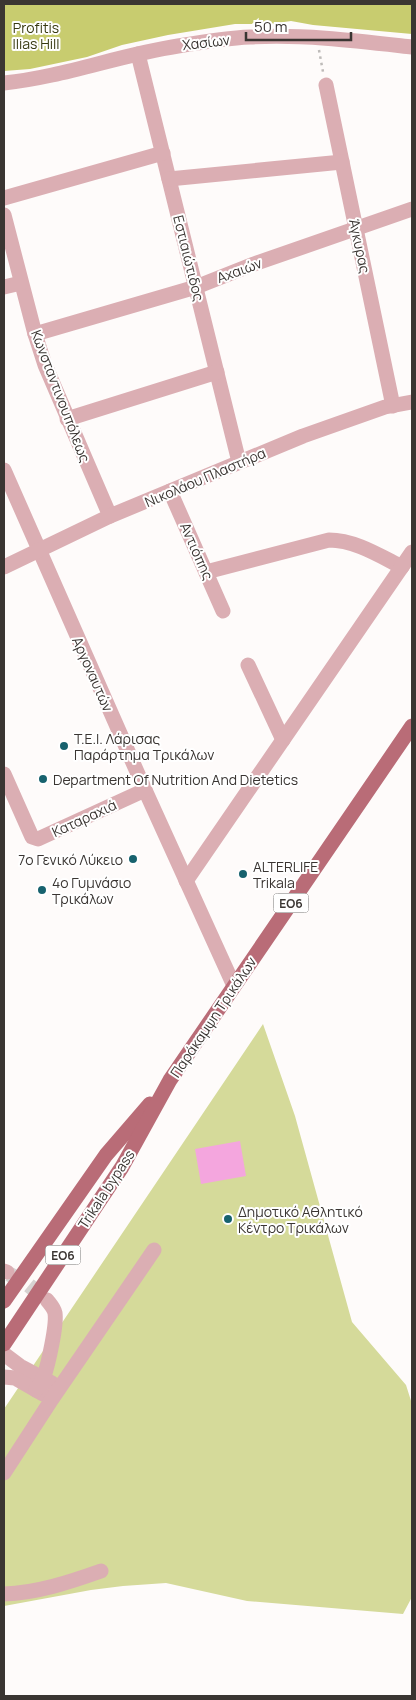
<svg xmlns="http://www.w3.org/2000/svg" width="416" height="1700" font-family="Manrope,sans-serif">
<rect width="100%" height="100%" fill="#fefbfa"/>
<path fill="#d5da9a" d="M 263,1024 L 295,1116 L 352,1322 L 406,1385 L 412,1404 L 412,1597 L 403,1614 L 247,1601 L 166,1583 L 123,1586 L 91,1590 L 4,1606 L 4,1409 Z"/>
<path fill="#c8cc6f" d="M 4,4 L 412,4 L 412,34 L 313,25 L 291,21 L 270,24 L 235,24 L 168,35 L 122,45 L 87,57 L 30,69 L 4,71 Z"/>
<path fill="#f4a6de" d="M 240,1141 L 246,1176 L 201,1184 L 195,1149 Z"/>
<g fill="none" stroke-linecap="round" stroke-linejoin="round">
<path stroke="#d7d3d2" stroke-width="15" stroke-dasharray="15 8" stroke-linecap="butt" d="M 9,1274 L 26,1283 L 47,1300"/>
<path stroke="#bebbb9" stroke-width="2.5" stroke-dasharray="2.5 4" stroke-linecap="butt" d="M 319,50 L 323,72"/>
<g stroke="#dbaeb3" stroke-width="15">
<path d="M 138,54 L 239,462"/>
<path d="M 4,83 C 63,77 119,55 178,46 C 202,42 226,38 250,37 C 304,34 359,41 412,47"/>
<path d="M 326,85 L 393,406"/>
<path d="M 169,179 L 342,162"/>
<path d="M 4,198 L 163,153"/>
<path d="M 4,215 L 35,334 L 45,365 L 110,516"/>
<path d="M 4,287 L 21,283"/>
<path d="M 35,334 L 196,287 L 254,264 L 412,209"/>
<path d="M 67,419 L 217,372"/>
<path d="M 4,470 L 145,790 L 234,986"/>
<path d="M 170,491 L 223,611"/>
<path d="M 4,567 L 110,516 L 303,436 L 385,407 L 412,402"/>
<path d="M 206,572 L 329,540 C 355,540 380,556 402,567"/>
<path d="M 248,665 L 283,740"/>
<path d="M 4,774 L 32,837 L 38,839 L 145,790"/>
<path d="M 186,881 L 412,552"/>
<path d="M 4,1271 L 7,1272"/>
<path d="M 4,1354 L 20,1366 L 52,1383"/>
<path d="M 4,1377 L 15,1378 L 43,1394"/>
<path d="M 36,1390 C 39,1386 42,1381 44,1376 C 48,1365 57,1325 55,1313 C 54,1308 50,1304 47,1300"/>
<path d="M 4,1473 L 52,1399 L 154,1250"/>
<path d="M 4,1594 C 37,1593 70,1582 101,1571"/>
</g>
<g stroke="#b96c77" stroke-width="15">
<path d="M 4,1301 L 106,1155 L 150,1104"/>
<path d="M 4,1344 L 122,1167 L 170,1080 L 412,726"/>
</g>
</g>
<g fill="#17626e" stroke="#fff" stroke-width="2">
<circle cx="64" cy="746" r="5"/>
<circle cx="43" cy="779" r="5"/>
<circle cx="133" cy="859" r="5"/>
<circle cx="243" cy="874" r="5"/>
<circle cx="42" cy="890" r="5"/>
<circle cx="228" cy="1219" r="5"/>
</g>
<g text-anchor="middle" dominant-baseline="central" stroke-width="4" stroke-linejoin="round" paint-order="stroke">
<g fill="#fff" stroke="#757270" stroke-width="1">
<rect x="273.5" y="893.5" width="35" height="19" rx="4"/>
<rect x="45.5" y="1245.5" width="35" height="19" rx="4"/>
</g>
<g font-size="12" font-weight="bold" fill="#3a3532">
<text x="291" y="903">ΕΟ6</text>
<text x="63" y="1255">ΕΟ6</text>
</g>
<g font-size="14" fill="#383a12" stroke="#fff">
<text x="36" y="27">Profitis<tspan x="36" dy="16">Ilias Hill</tspan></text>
</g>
<g font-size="14" fill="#3a3532" stroke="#fff">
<text transform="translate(206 42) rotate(-7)">Χασίων</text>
<text transform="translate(360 246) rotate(78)">Άγκυρας</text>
<text transform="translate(189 258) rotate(76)">Εστιαιώτιδος</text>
<text transform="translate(239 270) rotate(-20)">Αχαιών</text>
<text transform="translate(61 396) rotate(69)">Κωνσταντινουπόλεως</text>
<text transform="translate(205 477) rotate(-23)">Νικολάου Πλαστήρα</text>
<text transform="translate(197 551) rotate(66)">Αντιόπης</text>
<text transform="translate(93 674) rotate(66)">Αργοναυτών</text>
<text transform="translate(84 818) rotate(-25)">Καταραχιά</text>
<text transform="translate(213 1017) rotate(-56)">Παράκαμψη Τρικάλων</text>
<text transform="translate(106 1189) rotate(-57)">Trikala bypass</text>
</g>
<g font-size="14" fill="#3a3532" stroke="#fff" text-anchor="start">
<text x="74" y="738">Τ.Ε.Ι. Λάρισας<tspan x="74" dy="16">Παράρτημα Τρικάλων</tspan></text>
<text x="53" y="779">Department Of Nutrition And Dietetics</text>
<text x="123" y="859" text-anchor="end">7ο Γενικό Λύκειο</text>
<text x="253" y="866">ALTERLIFE<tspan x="253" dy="16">Trikala</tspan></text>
<text x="52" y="882">4ο Γυμνάσιο<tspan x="52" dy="16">Τρικάλων</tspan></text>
<text x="238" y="1211">Δημοτικό Αθλητικό<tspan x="238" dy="16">Κέντρο Τρικάλων</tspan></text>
</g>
</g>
<rect width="416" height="1700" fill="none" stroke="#3a3532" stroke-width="10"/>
<path d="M246 32v8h105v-8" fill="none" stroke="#3a3532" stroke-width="2.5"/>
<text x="254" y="32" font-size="15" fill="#3a3532" stroke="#ffffff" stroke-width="4" paint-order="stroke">50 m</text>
</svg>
